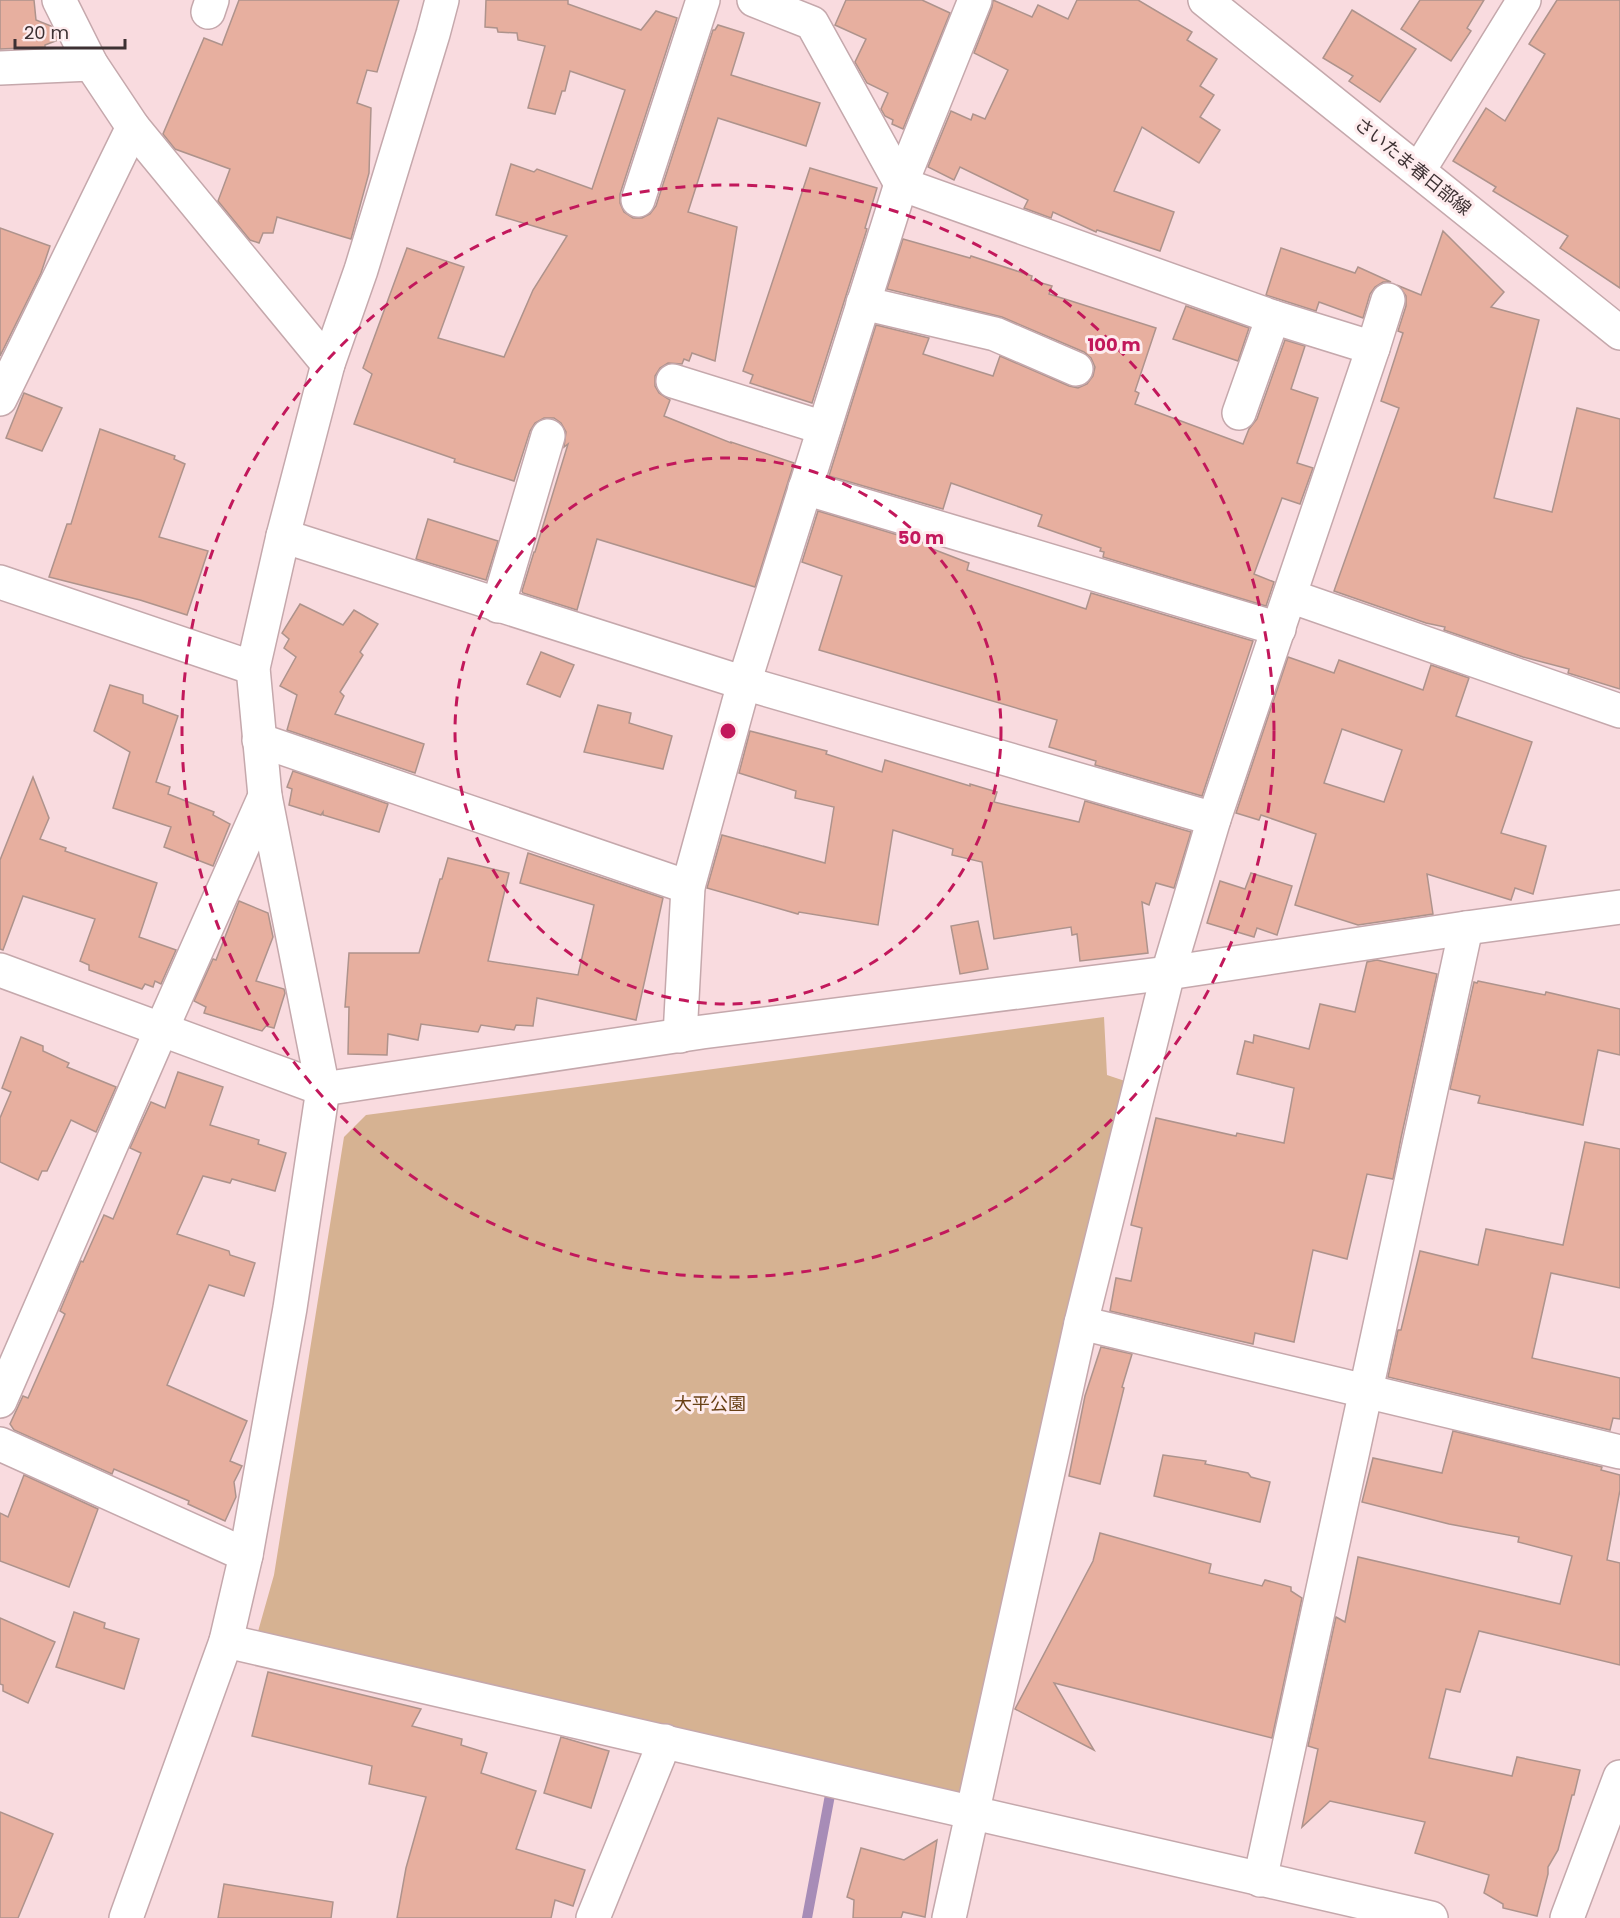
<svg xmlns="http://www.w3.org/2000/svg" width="1620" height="1918" font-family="Poppins,'Noto Sans JP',sans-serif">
<rect width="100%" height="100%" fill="#f9dbdf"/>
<path fill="#d6b292" d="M 1104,1017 L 1107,1075 L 1125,1081 L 959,1800 L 257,1635 L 274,1575 L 344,1137 L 366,1115 Z"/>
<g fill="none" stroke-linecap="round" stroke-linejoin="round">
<path stroke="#a78cb7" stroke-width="10" d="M 807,1918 L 830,1795"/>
</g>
<g fill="#e7af9f" stroke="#ae938c" stroke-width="1.5" fill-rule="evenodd">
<path d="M 0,0 L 34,0 L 36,20 L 51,26 L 58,40 L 45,45 L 45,47 L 0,49 Z"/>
<path d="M 239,0 L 399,0 L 377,72 L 367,70 L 357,103 L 371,108 L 369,173 L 351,239 L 277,217 L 273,233 L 263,233 L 259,243 L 250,240 L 218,201 L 230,169 L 175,149 L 163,134 L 204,38 L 222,45 Z"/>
<path d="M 486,0 L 568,0 L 568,4 L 641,30 L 656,11 L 677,18 L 620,194 L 620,203 L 624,212 L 633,218 L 642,218 L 650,214 L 656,206 L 713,30 L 715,30 L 718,25 L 744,33 L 731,75 L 820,103 L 806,146 L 718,118 L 688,212 L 737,227 L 715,361 L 692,353 L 689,361 L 684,359 L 682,364 L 668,363 L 660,368 L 655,376 L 655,386 L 659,393 L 670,400 L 664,416 L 731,443 L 731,442 L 794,463 L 755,587 L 597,539 L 577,610 L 523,593 L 522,591 L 534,552 L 535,552 L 568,444 L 564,447 L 566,432 L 561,423 L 554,418 L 544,418 L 535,423 L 530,431 L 514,481 L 454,462 L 455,459 L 354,424 L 372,374 L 363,368 L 407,248 L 464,267 L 438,338 L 504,357 L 533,290 L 567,236 L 496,215 L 511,164 L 534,172 L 537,169 L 592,189 L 625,90 L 570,71 L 565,91 L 562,91 L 555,114 L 528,108 L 545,46 L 518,40 L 517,33 L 498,32 L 497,28 L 485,27 Z"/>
<path d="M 846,0 L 922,0 L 950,13 L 903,129 L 892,124 L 893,120 L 885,116 L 881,109 L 888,93 L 867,83 L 855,62 L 866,39 L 835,25 Z"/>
<path d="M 993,0 L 1032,17 L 1038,5 L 1068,19 L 1077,0 L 1138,0 L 1192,32 L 1187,40 L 1217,59 L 1200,86 L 1214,95 L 1200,117 L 1220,130 L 1199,163 L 1142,127 L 1114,191 L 1174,212 L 1160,251 L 1097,230 L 1096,232 L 1053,212 L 1051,218 L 1024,208 L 1028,200 L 960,167 L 954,180 L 928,167 L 951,111 L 971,120 L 973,114 L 985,119 L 1008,70 L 974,53 L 992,7 Z"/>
<path d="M 1420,0 L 1484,0 L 1467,28 L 1471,31 L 1451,61 L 1401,29 Z"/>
<path d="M 1557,0 L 1620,0 L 1620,288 L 1560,248 L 1568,236 L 1493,191 L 1496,187 L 1453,161 L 1486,108 L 1505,121 L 1545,54 L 1529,44 Z"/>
<path d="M 1352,10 L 1416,49 L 1380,102 L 1349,81 L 1353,76 L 1323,58 Z"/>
<path d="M 810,168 L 877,188 L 865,228 L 867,229 L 812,403 L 750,383 L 753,375 L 743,371 Z"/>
<path d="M 0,228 L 50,246 L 41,273 L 0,356 Z"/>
<path d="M 1443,231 L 1504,292 L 1491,307 L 1539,320 L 1494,498 L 1552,512 L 1577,408 L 1620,419 L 1620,689 L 1568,673 L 1569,669 L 1523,657 L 1444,630 L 1445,627 L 1426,623 L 1334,591 L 1399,408 L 1381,401 L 1403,333 L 1398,331 L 1406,306 L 1406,296 L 1399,286 L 1421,295 Z"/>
<path d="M 903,239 L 970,258 L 971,256 L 1032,276 L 1031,280 L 1052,286 L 1049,294 L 1156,328 L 1135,391 L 1139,393 L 1135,404 L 1243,444 L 1249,429 L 1257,419 L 1285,340 L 1305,346 L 1291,389 L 1318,398 L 1297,463 L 1313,468 L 1300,504 L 1282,498 L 1254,574 L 1274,582 L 1266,606 L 1103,557 L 1104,552 L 1100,551 L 1101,548 L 1038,526 L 1042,515 L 951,483 L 943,509 L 829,476 L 876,325 L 929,338 L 923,354 L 993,376 L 1000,356 L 1069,386 L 1078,388 L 1087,384 L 1093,376 L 1095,367 L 1091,358 L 1084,352 L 1002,317 L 887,289 Z"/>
<path d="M 1281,248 L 1355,273 L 1358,267 L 1391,282 L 1383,282 L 1375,287 L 1370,294 L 1363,318 L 1319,302 L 1316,311 L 1266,295 Z"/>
<path d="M 1186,306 L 1249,328 L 1238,361 L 1173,339 Z"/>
<path d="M 24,393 L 62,408 L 42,451 L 6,438 Z"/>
<path d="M 100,429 L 175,456 L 174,459 L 185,464 L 159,537 L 208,551 L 187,615 L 140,600 L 49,577 L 67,524 L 71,524 Z"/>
<path d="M 818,511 L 931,545 L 930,548 L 969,563 L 967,570 L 1086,609 L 1091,593 L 1253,641 L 1202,796 L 1095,765 L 1096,761 L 1049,747 L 1057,720 L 819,650 L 842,576 L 802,562 Z"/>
<path d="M 428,519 L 498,541 L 486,580 L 416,559 Z"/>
<path d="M 300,604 L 343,625 L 354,610 L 378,624 L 360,652 L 363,655 L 340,692 L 344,696 L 335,714 L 424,744 L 415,773 L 287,730 L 297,695 L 280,686 L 296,657 L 284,648 L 289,639 L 282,633 Z"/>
<path d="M 541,652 L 574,665 L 560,697 L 527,684 Z"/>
<path d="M 1288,657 L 1334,673 L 1339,660 L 1423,690 L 1431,665 L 1469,678 L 1456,716 L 1532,742 L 1501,833 L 1546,846 L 1533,894 L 1515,888 L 1511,900 L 1427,874 L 1433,914 L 1358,925 L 1295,905 L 1316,834 L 1261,815 L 1259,820 L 1236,813 ZM 1342,729 L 1402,750 L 1384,802 L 1324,783 Z"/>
<path d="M 110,685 L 143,695 L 143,703 L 178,716 L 156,782 L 170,787 L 168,794 L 214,812 L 213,815 L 230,824 L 213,866 L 164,847 L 171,827 L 113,808 L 130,752 L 94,731 Z"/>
<path d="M 598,705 L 631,713 L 629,723 L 672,736 L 663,769 L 584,752 Z"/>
<path d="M 750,731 L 827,751 L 826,754 L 882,772 L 885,760 L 970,786 L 970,784 L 997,792 L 994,802 L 1079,822 L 1085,801 L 1191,832 L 1174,888 L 1156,883 L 1149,905 L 1142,902 L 1148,953 L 1080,961 L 1077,934 L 1072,935 L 1071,927 L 994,939 L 982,862 L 952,855 L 953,849 L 893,830 L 878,925 L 799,912 L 798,914 L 707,888 L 722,835 L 825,863 L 834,807 L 795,798 L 796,791 L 739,773 Z"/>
<path d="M 293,771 L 388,804 L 379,832 L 323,815 L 323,812 L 321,815 L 289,805 L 292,789 L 287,787 Z"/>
<path d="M 33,777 L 49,818 L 40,839 L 66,848 L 65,851 L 157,883 L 139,937 L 176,950 L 161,984 L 155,981 L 153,987 L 145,984 L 142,989 L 89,970 L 89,965 L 80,961 L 95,919 L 23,896 L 3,950 L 0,949 L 0,860 Z"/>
<path d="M 528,853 L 663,898 L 636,1020 L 537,998 L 533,1026 L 516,1025 L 514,1030 L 481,1025 L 478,1032 L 421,1024 L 418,1040 L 388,1034 L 387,1055 L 348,1054 L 349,1007 L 345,1007 L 349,953 L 419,953 L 440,879 L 442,879 L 448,858 L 509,873 L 488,961 L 578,975 L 594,905 L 520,883 Z"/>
<path d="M 1251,873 L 1292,886 L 1277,935 L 1257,928 L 1254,937 L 1207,923 L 1220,881 L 1245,889 Z"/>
<path d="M 239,901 L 268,913 L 273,937 L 256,981 L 284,989 L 285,993 L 274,1028 L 266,1026 L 262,1031 L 204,1013 L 206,1007 L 194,1001 L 213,959 L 216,960 Z"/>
<path d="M 978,921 L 988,969 L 960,974 L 951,926 Z"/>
<path d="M 1377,960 L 1437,974 L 1401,1138 L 1393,1179 L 1367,1174 L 1347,1259 L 1313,1250 L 1294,1342 L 1255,1333 L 1253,1344 L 1110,1311 L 1116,1278 L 1131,1281 L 1142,1228 L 1131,1225 L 1156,1118 L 1236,1136 L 1237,1133 L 1284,1143 L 1294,1088 L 1237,1074 L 1245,1041 L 1253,1043 L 1254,1035 L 1309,1049 L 1320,1004 L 1355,1012 L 1367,962 Z"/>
<path d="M 1478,981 L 1545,995 L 1546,992 L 1620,1009 L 1620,1055 L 1598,1050 L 1583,1125 L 1478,1103 L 1480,1096 L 1450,1089 L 1474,982 L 1477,983 Z"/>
<path d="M 21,1037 L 43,1046 L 43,1051 L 69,1063 L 67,1067 L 116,1087 L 96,1132 L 71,1120 L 47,1171 L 42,1171 L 38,1180 L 0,1162 L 0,1118 L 11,1092 L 2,1088 Z"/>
<path d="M 178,1072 L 223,1087 L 210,1125 L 259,1140 L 258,1144 L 286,1153 L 275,1191 L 232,1179 L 230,1183 L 203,1176 L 177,1234 L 229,1251 L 230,1255 L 255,1263 L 244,1296 L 209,1285 L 167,1385 L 247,1421 L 230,1461 L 242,1466 L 234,1482 L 236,1497 L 225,1521 L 188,1504 L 189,1501 L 114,1469 L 112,1474 L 14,1430 L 10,1424 L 23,1396 L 28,1398 L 65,1314 L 60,1311 L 81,1261 L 83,1262 L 104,1215 L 113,1219 L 141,1153 L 130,1148 L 151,1102 L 165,1108 Z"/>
<path d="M 1585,1142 L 1620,1149 L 1620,1288 L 1551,1273 L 1532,1358 L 1620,1378 L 1620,1419 L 1613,1418 L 1610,1430 L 1388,1377 L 1398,1330 L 1401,1330 L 1420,1251 L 1478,1265 L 1486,1229 L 1563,1245 Z"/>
<path d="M 1101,1347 L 1132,1354 L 1122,1387 L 1124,1388 L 1100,1484 L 1069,1476 L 1085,1396 Z"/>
<path d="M 1453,1431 L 1602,1467 L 1601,1470 L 1620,1475 L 1620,1490 L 1607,1560 L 1620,1563 L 1620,1665 L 1479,1631 L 1460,1692 L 1446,1689 L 1429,1758 L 1512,1776 L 1517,1757 L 1580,1770 L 1574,1795 L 1572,1795 L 1558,1850 L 1548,1867 L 1548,1874 L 1537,1916 L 1503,1908 L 1503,1904 L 1484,1893 L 1489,1875 L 1415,1853 L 1425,1822 L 1330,1801 L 1302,1827 L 1318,1749 L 1308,1746 L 1336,1617 L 1345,1622 L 1358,1557 L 1560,1604 L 1572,1556 L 1518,1542 L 1519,1537 L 1449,1524 L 1362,1502 L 1373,1458 L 1442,1473 Z"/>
<path d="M 1163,1455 L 1206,1461 L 1205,1464 L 1248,1473 L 1251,1477 L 1270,1482 L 1260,1522 L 1154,1496 Z"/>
<path d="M 24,1475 L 98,1509 L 69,1587 L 0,1561 L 0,1513 L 8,1517 Z"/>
<path d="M 1100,1533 L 1211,1564 L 1209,1573 L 1262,1586 L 1265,1580 L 1291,1587 L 1291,1591 L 1302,1598 L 1272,1738 L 1054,1683 L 1094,1750 L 1015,1709 L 1093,1561 Z"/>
<path d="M 74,1612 L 105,1623 L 104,1628 L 139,1639 L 124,1689 L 56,1667 Z"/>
<path d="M 0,1618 L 55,1642 L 28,1703 L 3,1691 L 3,1685 L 0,1684 Z"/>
<path d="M 268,1672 L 421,1709 L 412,1726 L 462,1739 L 461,1745 L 487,1753 L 481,1773 L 536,1791 L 516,1849 L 585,1870 L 573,1906 L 555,1900 L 551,1918 L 397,1918 L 406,1868 L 426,1797 L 369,1784 L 372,1766 L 252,1736 Z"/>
<path d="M 561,1737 L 609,1751 L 591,1808 L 544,1793 Z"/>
<path d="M 0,1812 L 53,1834 L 18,1918 L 0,1918 Z"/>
<path d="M 937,1840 L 925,1917 L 903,1912 L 901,1918 L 853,1918 L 854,1900 L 847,1897 L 861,1848 L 904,1860 Z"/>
<path d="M 224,1884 L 333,1902 L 331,1918 L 218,1918 Z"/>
</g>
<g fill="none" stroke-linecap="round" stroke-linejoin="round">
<g stroke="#c5a8ac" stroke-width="36">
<g id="minor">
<path d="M 59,0 L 91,64 L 133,127 L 328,364"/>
<path d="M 754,0 L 812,23 L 901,184 L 1273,317 L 1373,348"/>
<path d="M 208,12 L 212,0"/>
<path d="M 0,68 L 91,64"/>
<path d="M 1419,170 L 1524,0"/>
<path d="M 638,200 L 703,0"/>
<path d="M 863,303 L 995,334 L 1076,369"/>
<path d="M 673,381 L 824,428"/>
<path d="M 0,399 L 133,127"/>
<path d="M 1239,413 L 1273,317"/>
<path d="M 805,488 L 1279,629"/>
<path d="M 283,536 L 744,683 L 1214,819"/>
<path d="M 0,582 L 253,668"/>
<path d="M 1290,596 L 1620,711"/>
<path d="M 498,606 L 548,436"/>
<path d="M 259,740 L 688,887"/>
<path d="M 0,970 L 323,1089 L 702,1032 L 1168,973 L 1466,928 L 1620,907"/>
<path d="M 680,1036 L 688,887 L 744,683 L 901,184 L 975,0"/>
<path d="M 1081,1323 L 1620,1452"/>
<path d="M 0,1401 L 162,1028 L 265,796"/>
<path d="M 0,1444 L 246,1555"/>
<path d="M 226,1641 C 628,1732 1029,1829 1431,1918"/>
<path d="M 1260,1880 L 1466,928"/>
<path d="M 126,1918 L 226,1641 L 246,1555 L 290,1308 L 323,1089 L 265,796 L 253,668 L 283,536 L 328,364 L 361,270 L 433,34 L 442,0"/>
<path d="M 593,1918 L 665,1741"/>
<path d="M 949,1918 L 1081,1323 L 1168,973 L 1214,819 L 1373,348 L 1388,300"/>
<path d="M 1567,1918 L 1620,1777"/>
</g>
</g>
<g stroke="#c5a8ac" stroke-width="36">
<path id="major" d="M 1205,0 L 1620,333"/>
</g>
<use href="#minor" stroke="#fff" stroke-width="33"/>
<use href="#major" stroke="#fff" stroke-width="33"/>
</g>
<g fill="none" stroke="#c2185b" stroke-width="3" stroke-dasharray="10 8">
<circle cx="728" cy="731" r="273"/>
<circle cx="728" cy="731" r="546"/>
</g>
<g text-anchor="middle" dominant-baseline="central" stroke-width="6" stroke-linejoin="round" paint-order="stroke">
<g font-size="18" fill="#3d3133" stroke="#feecee">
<text transform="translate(1413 166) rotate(39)">さいたま春日部線</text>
</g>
<g font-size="18" fill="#684015" stroke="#feecee">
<text x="710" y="1403">大平公園</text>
</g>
</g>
<circle cx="728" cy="731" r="9" fill="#c2185b" stroke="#feecee" stroke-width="3"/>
<g font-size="18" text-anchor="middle" font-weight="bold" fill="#c2185b" stroke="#feecee" stroke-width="6" stroke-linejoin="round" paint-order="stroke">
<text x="1114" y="351">100 m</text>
<text x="921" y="544">50 m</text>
</g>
<path d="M15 39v9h110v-9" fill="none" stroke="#3d3133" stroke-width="3"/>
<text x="24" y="39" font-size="18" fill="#3d3133" stroke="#feecee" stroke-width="4.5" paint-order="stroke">20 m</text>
</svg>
